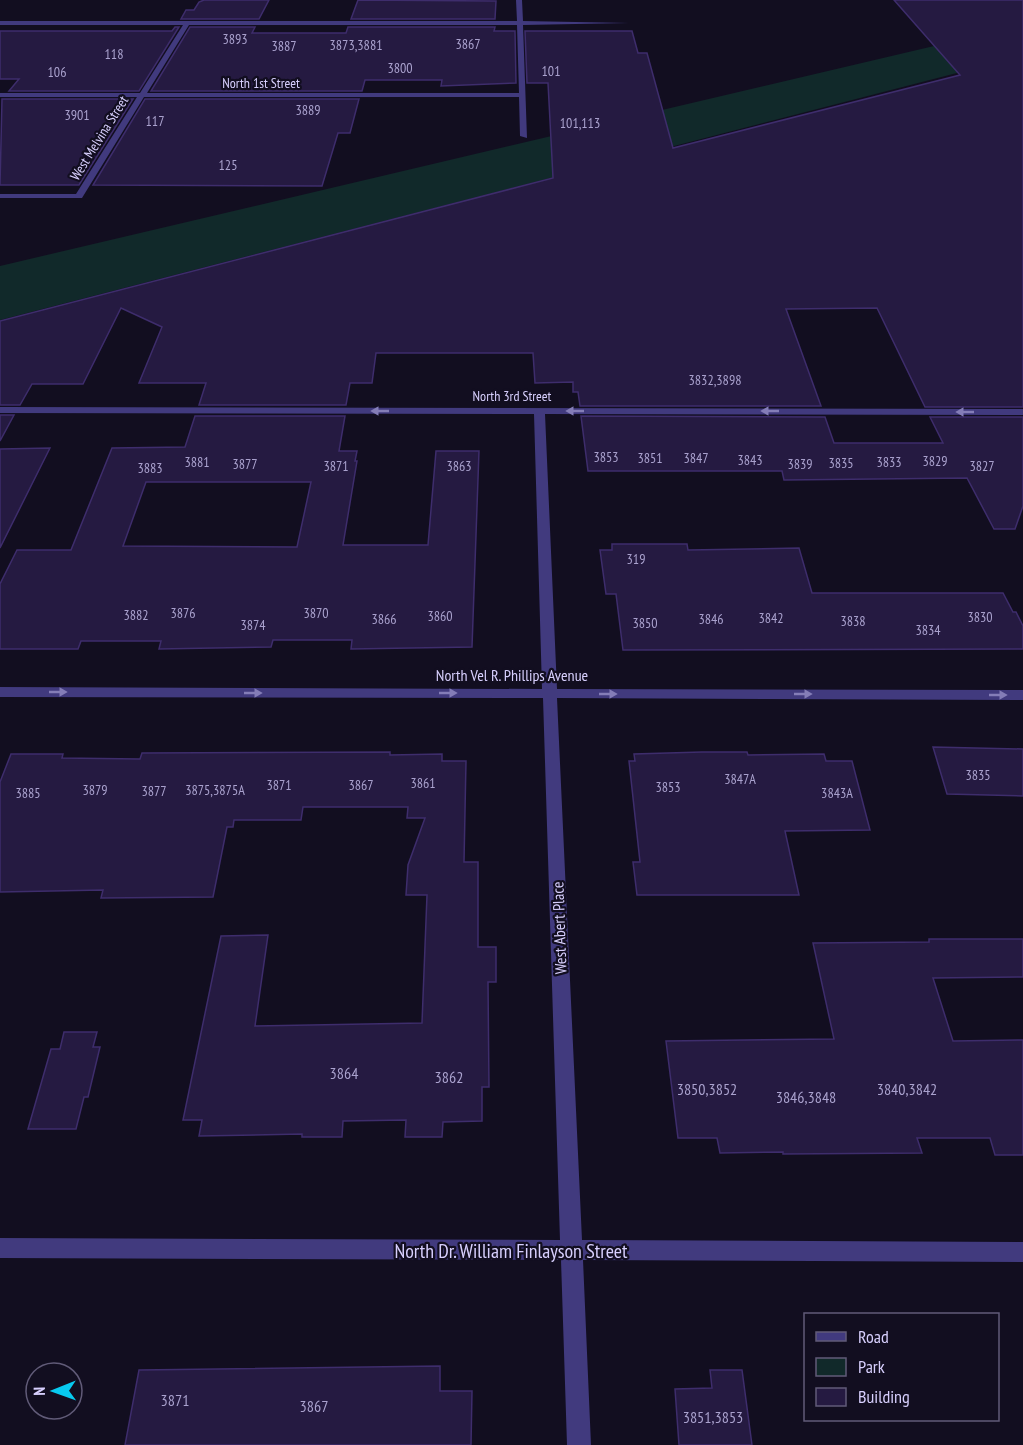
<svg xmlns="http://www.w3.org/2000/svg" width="1023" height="1445" font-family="'PT Sans Narrow',sans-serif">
<rect width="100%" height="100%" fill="#120e20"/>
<path fill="#11292a" d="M 1023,25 L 1023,56 L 0,320 L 0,266 Z"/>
<g fill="#251a41" stroke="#3e2d6c" stroke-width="1.5" fill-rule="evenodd">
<path d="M 204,0 L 269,0 L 259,19 L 181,19 L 186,10 L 194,10 L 199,2 Z"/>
<path d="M 358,0 L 496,1 L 495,19 L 351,19 Z"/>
<path d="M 894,0 L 1023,0 L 1023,407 L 925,407 L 877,308 L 786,309 L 821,406 L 580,406 L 578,392 L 573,392 L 573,382 L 535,383 L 533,353 L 376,353 L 372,383 L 350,383 L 346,405 L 199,405 L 206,383 L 139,383 L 162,327 L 121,308 L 83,384 L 32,384 L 20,405 L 0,405 L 0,321 L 553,178 L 548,83 L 527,83 L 525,31 L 632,31 L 638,53 L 647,53 L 673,148 L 960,75 Z"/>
<path d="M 175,27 L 179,27 L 139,91 L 9,91 L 19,79 L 0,79 L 0,31 L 172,31 Z"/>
<path d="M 190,27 L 255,27 L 252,33 L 346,33 L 348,27 L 495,27 L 494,31 L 515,31 L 516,83 L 441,86 L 442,80 L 365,80 L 362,91 L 151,91 Z"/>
<path d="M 2,99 L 133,99 L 79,185 L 0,185 Z"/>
<path d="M 145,99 L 359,99 L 350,133 L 338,133 L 322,186 L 93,185 Z"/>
<path d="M 0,415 L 14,415 L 0,441 Z"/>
<path d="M 195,416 L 345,416 L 339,451 L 357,451 L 355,461 L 357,461 L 343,545 L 428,545 L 436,451 L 479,451 L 472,647 L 351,649 L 352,640 L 273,640 L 271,647 L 159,649 L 161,641 L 81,641 L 78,649 L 0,649 L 0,584 L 17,550 L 71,550 L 112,448 L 185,447 ZM 146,482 L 311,482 L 297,547 L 123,546 Z"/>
<path d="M 581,416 L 825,417 L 834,443 L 943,443 L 930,417 L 1023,417 L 1023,506 L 1015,529 L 994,529 L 967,478 L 784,480 L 782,471 L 588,471 Z"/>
<path d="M 50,448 L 0,548 L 0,449 Z"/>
<path d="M 612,544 L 687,544 L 688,550 L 799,548 L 812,593 L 1003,593 L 1013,612 L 1016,612 L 1023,626 L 1023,649 L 623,650 L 616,594 L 606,594 L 600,550 L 612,550 Z"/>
<path d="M 933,747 L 1023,749 L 1023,796 L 947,794 Z"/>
<path d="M 390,752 L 390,755 L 442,754 L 442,761 L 466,761 L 464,862 L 478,862 L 478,947 L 496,947 L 496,982 L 488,982 L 489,1087 L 482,1087 L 482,1121 L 443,1122 L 442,1137 L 405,1137 L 406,1120 L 343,1121 L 342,1137 L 302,1137 L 302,1134 L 199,1136 L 202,1120 L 183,1120 L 221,936 L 268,935 L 255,1026 L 422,1023 L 427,895 L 406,895 L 408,865 L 425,818 L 407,818 L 408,807 L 303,807 L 301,820 L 234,820 L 233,827 L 227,827 L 213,897 L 101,898 L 103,890 L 0,892 L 0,782 L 11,754 L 63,754 L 62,758 L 140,759 L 142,753 Z"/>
<path d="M 702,752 L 747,752 L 748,755 L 824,754 L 826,761 L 852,761 L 870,830 L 785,831 L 799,895 L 637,895 L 633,862 L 640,862 L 629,761 L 635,761 L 634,754 Z"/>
<path d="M 929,939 L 1023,939 L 1023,977 L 933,978 L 953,1041 L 1023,1040 L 1023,1155 L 995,1155 L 990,1138 L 917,1138 L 922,1153 L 783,1154 L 783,1152 L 720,1153 L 717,1138 L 678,1138 L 666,1041 L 834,1039 L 813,943 L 929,942 Z"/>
<path d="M 64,1032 L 97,1032 L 93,1047 L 100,1047 L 88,1097 L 84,1097 L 76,1129 L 28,1129 L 51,1049 L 60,1049 Z"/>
<path d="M 440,1366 L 440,1391 L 472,1391 L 471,1445 L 125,1445 L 139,1370 Z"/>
<path d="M 710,1370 L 742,1370 L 752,1445 L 679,1445 L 675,1389 L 712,1388 Z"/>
</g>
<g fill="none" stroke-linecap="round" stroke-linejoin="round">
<g fill="#413a7e" fill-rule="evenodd">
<path d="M 516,0 L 522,0 L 523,21 L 629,23 L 523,25 L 527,138 L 520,136 L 519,97 L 144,97 L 82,198 L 0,198 L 0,194 L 76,194 L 137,97 L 0,97 L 0,93 L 140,93 L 183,25 L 0,25 L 0,21 L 517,21 ZM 189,25 L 517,25 L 519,93 L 147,93 Z"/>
<path d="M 0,407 L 1023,409 L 1023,415 L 545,414 L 557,689 L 1023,690 L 1023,700 L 557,698 L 582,1240 L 1023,1242 L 1023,1262 L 583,1260 L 591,1445 L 567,1445 L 561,1260 L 0,1258 L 0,1238 L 560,1240 L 543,698 L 0,697 L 0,687 L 542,689 L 534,414 L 0,413 Z"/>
</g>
</g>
<defs><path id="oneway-solid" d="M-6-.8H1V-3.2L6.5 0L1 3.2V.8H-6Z" transform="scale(1.5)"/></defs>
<g fill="#847db7">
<use href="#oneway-solid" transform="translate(380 411) rotate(-180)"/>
<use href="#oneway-solid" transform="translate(575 411) rotate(-180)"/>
<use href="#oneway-solid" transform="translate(770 411) rotate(-180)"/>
<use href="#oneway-solid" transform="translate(965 412) rotate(-180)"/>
<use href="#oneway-solid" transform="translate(58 692)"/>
<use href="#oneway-solid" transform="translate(253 693)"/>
<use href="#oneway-solid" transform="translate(448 693)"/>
<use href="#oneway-solid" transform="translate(608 694)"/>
<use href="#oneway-solid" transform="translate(803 694)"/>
<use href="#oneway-solid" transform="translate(998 695)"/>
</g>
<g text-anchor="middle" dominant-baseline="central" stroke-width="4.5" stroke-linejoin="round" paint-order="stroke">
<g font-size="14" fill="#aaa2ce">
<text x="235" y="39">3893</text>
<text x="468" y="44">3867</text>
<text x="356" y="45">3873,3881</text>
<text x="284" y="46">3887</text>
<text x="114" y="54">118</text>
<text x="400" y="68">3800</text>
<text x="551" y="71">101</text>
<text x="57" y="72">106</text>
<text x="308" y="110">3889</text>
<text x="77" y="115">3901</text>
<text x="155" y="121">117</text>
<text x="580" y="123">101,113</text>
<text x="228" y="165">125</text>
<text x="715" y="380">3832,3898</text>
<text x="606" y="457">3853</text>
<text x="650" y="458">3851</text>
<text x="696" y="458">3847</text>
<text x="750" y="460">3843</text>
<text x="935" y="461">3829</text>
<text x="197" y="462">3881</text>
<text x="889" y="462">3833</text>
<text x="841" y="463">3835</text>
<text x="245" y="464">3877</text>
<text x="800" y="464">3839</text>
<text x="336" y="466">3871</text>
<text x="459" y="466">3863</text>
<text x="982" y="466">3827</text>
<text x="150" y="468">3883</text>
<text x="636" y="559">319</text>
<text x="183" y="613">3876</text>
<text x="316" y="613">3870</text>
<text x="136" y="615">3882</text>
<text x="440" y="616">3860</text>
<text x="980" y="617">3830</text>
<text x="771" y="618">3842</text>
<text x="384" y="619">3866</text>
<text x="711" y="619">3846</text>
<text x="853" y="621">3838</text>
<text x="645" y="623">3850</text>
<text x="253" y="625">3874</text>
<text x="928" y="630">3834</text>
<text x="978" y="775">3835</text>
<text x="740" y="779">3847A</text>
<text x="423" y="783">3861</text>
<text x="279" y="785">3871</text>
<text x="361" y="785">3867</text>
<text x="668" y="787">3853</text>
<text x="95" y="790">3879</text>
<text x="215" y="790">3875,3875A</text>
<text x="154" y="791">3877</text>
<text x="28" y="793">3885</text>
<text x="837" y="793">3843A</text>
</g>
<g font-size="14" fill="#d7cffd" stroke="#120e20">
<text x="261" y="83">North 1st Street</text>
<text transform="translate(99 138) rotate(-58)">West Melvina Street</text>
<text x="512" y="396">North 3rd Street</text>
</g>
<g font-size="16" fill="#d7cffd" stroke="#120e20">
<text x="512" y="675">North Vel R. Phillips Avenue</text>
<text transform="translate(559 928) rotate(-92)">West Abert Place</text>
</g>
<g font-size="16" fill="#aaa2ce">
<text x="344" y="1073">3864</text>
<text x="449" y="1077">3862</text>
<text x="707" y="1089">3850,3852</text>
<text x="907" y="1089">3840,3842</text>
<text x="806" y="1097">3846,3848</text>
<text x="175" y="1400">3871</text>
<text x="314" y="1406">3867</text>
<text x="713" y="1417">3851,3853</text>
</g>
<g font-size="20" fill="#d7cffd" stroke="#120e20">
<text x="511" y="1251">North Dr. William Finlayson Street</text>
</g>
</g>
<rect x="804" y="1313" width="195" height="108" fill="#120e20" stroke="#615b78" stroke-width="1.5"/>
<rect x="816" y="1332" width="30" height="9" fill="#413a7e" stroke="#615b78" stroke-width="1.5"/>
<text x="858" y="1343" font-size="18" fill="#d7cffd">Road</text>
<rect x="816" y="1358" width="30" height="18" fill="#11292a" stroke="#615b78" stroke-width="1.5"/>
<text x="858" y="1373" font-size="18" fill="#d7cffd">Park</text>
<rect x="816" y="1388" width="30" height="18" fill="#251a41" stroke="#615b78" stroke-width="1.5"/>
<text x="858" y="1403" font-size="18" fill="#d7cffd">Building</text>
<g transform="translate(54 1391) rotate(269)"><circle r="28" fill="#120e20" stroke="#615b78" stroke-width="1.5"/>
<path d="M0-4.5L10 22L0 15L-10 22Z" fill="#08caf0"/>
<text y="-9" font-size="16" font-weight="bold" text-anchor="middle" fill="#d7cffd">N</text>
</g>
</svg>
